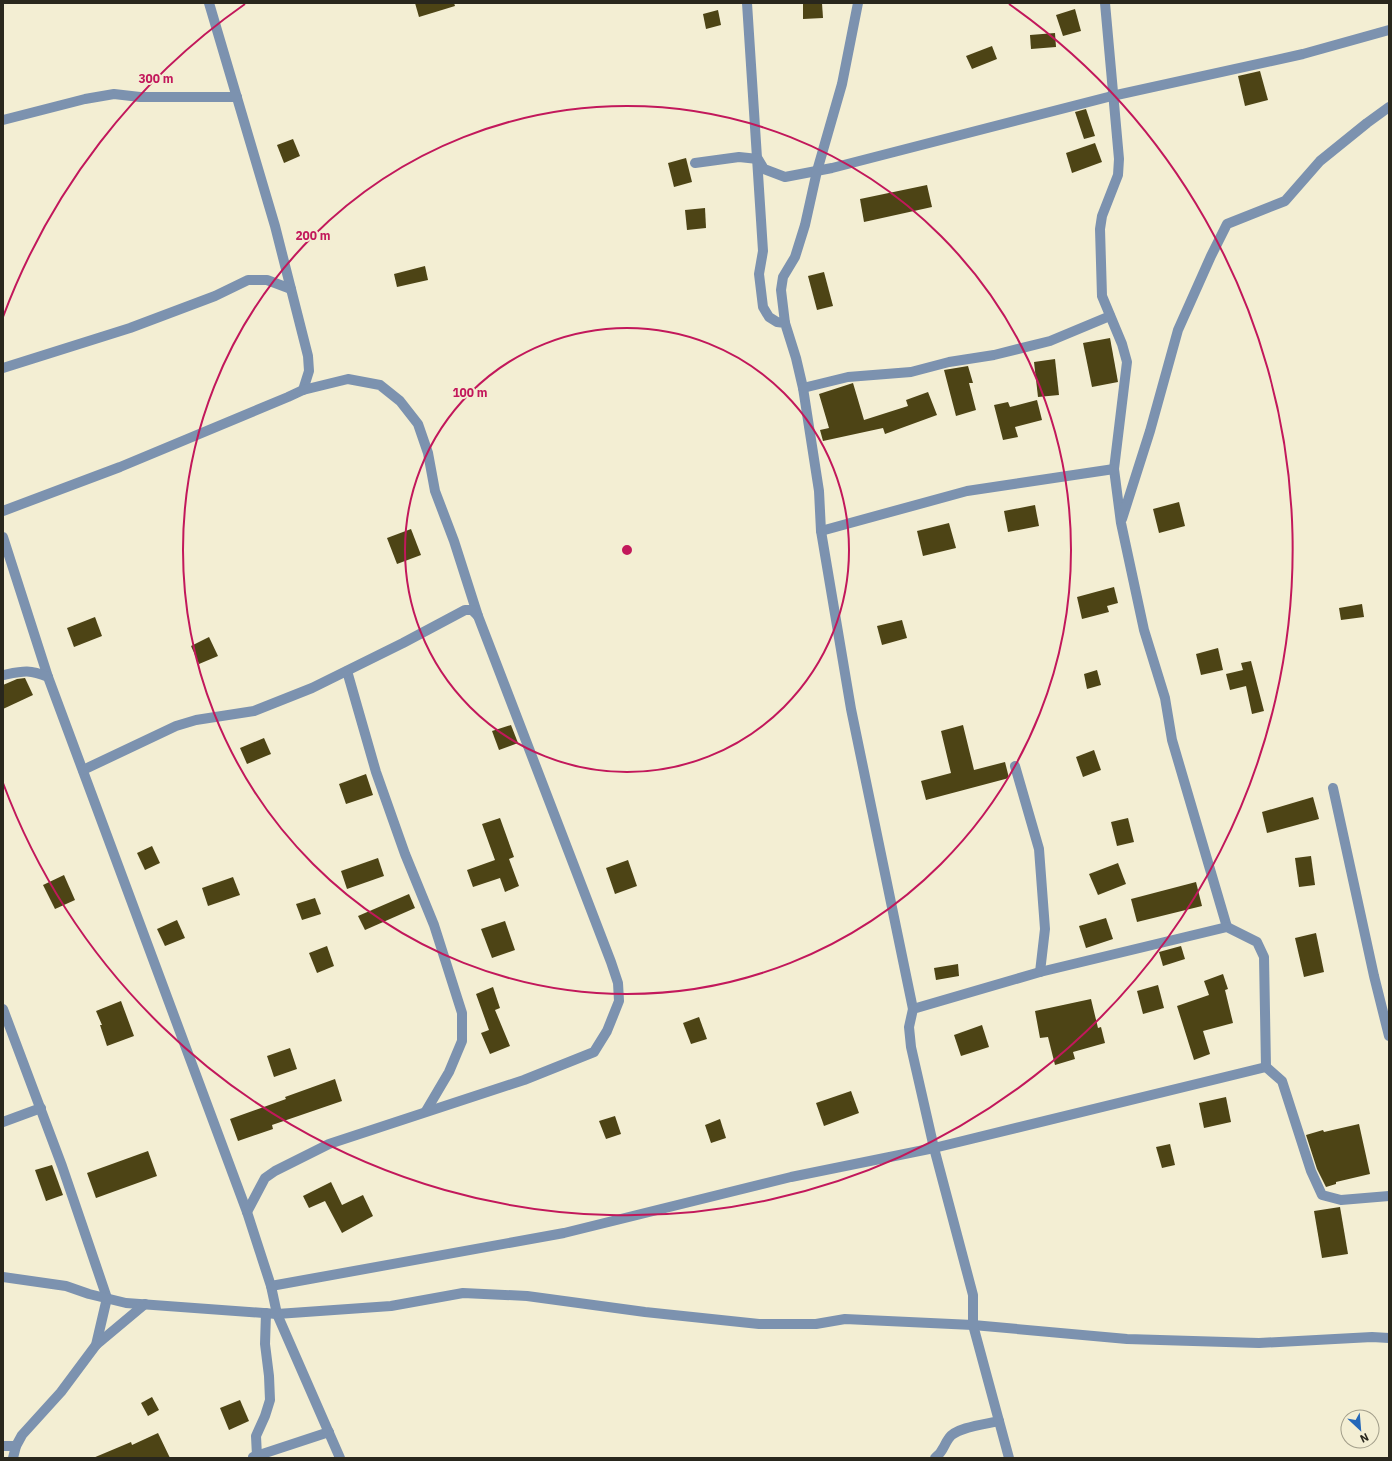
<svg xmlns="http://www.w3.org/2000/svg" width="1392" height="1461" font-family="'IBM Plex Sans',sans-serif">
<rect width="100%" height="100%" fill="#f3eed3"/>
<g fill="#4d4415">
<path d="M 415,3 L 454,3 L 455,6 L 419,17 Z"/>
<path d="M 803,3 L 822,3 L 823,18 L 803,19 Z"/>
<path d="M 1075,9 L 1081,31 L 1063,36 L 1056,15 Z"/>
<path d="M 718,10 L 721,25 L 706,29 L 703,14 Z"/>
<path d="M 1055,33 L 1056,47 L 1031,49 L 1030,35 Z"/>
<path d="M 992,46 L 997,59 L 972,69 L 966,56 Z"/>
<path d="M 1260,71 L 1268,100 L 1245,106 L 1238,76 Z"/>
<path d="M 1086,109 L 1095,136 L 1084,139 L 1075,112 Z"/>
<path d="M 293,139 L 300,156 L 284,163 L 277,145 Z"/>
<path d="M 1095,143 L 1102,162 L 1072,173 L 1066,153 Z"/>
<path d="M 686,158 L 692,182 L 674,187 L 668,163 Z"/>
<path d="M 927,185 L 932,207 L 864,222 L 860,199 Z"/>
<path d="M 705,208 L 706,228 L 687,230 L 685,210 Z"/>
<path d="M 425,266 L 428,280 L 397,287 L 394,274 Z"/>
<path d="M 824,272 L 833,306 L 817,310 L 808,276 Z"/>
<path d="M 1110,338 L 1118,382 L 1092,387 L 1083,343 Z"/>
<path d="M 1055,359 L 1059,395 L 1038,397 L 1034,362 Z"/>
<path d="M 968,366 L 973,383 L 969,383 L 976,410 L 956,416 L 944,370 Z"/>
<path d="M 853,383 L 864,420 L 908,406 L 906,400 L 928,392 L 937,415 L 885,434 L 883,428 L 823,441 L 820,430 L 829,428 L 819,394 Z"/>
<path d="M 1037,400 L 1042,420 L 1015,427 L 1018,437 L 1003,440 L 994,405 L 1008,402 L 1010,407 Z"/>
<path d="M 1179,502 L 1185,526 L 1159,533 L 1153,509 Z"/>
<path d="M 1035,505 L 1039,526 L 1008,532 L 1004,511 Z"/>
<path d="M 949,523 L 956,548 L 923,556 L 917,531 Z"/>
<path d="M 411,529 L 421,555 L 397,564 L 387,538 Z"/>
<path d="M 1114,587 L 1118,603 L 1107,606 L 1109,612 L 1082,619 L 1077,597 Z"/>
<path d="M 1362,604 L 1364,617 L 1341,620 L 1339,608 Z"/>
<path d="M 95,617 L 102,636 L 74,647 L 67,628 Z"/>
<path d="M 902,620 L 907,638 L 882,645 L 877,626 Z"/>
<path d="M 209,637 L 218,656 L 199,664 L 191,646 Z"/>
<path d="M 1218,648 L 1223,670 L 1201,675 L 1196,654 Z"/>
<path d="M 1251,661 L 1264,711 L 1252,714 L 1246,686 L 1230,690 L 1226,674 L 1243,670 L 1241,663 Z"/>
<path d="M 1097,670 L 1101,685 L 1087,689 L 1084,674 Z"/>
<path d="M 25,678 L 33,695 L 3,709 L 3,685 L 17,679 Z"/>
<path d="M 511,725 L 518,743 L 499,750 L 492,731 Z"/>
<path d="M 963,725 L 974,770 L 1005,762 L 1009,778 L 926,800 L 921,781 L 951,773 L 941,731 Z"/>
<path d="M 264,738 L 271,754 L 247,764 L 240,748 Z"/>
<path d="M 1094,750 L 1101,770 L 1083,777 L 1076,757 Z"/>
<path d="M 366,774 L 373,795 L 346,804 L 339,784 Z"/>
<path d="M 1313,797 L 1319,819 L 1267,833 L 1262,812 Z"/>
<path d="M 500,818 L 514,857 L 509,859 L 519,886 L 505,892 L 500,878 L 473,887 L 467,870 L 495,860 L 482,824 Z"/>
<path d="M 1128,818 L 1134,842 L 1117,846 L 1111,822 Z"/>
<path d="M 152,846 L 160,863 L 145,870 L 137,853 Z"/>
<path d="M 1311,856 L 1315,885 L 1299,887 L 1295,858 Z"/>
<path d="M 378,858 L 384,876 L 347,889 L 341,871 Z"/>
<path d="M 628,860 L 637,886 L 615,894 L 606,868 Z"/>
<path d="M 1118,863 L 1126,884 L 1098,895 L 1089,874 Z"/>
<path d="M 64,875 L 75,900 L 55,909 L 43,885 Z"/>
<path d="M 233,877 L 240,895 L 208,906 L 202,888 Z"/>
<path d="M 1196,882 L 1202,906 L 1137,922 L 1131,899 Z"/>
<path d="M 409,894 L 415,908 L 365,930 L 358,916 Z"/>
<path d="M 315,898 L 321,914 L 302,920 L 296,904 Z"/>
<path d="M 1106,918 L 1113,939 L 1086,948 L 1079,926 Z"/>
<path d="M 177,920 L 185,938 L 165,946 L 157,929 Z"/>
<path d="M 505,921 L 515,950 L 492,958 L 481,929 Z"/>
<path d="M 1316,933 L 1324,972 L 1304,977 L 1295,938 Z"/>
<path d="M 327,946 L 334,966 L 317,973 L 309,953 Z"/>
<path d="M 1181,946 L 1185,959 L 1163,966 L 1159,952 Z"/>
<path d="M 958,964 L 959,976 L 936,980 L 934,968 Z"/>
<path d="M 1223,974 L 1228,989 L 1225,990 L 1233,1023 L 1203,1031 L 1210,1054 L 1194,1060 L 1177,1006 L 1209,995 L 1204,981 Z"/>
<path d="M 1158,985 L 1164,1008 L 1143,1014 L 1137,991 Z"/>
<path d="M 493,987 L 500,1008 L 495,1010 L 510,1046 L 490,1054 L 481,1033 L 489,1030 L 476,994 Z"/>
<path d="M 1091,999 L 1098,1028 L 1101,1027 L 1105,1043 L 1073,1052 L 1075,1059 L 1055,1065 L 1048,1037 L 1040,1038 L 1035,1011 Z"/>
<path d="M 121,1001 L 134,1036 L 107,1046 L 100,1025 L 102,1025 L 96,1011 Z"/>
<path d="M 699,1017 L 707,1039 L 691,1044 L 683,1023 Z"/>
<path d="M 982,1025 L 989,1047 L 961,1056 L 954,1035 Z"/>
<path d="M 290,1048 L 297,1069 L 274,1077 L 267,1056 Z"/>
<path d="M 335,1079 L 342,1101 L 272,1125 L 273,1129 L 238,1141 L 230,1119 L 286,1099 L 285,1097 Z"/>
<path d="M 851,1091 L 859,1113 L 824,1126 L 816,1103 Z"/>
<path d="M 1226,1097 L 1231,1122 L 1204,1128 L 1199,1103 Z"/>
<path d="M 615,1116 L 621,1134 L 606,1139 L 599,1121 Z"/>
<path d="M 720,1119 L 726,1138 L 711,1143 L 705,1125 Z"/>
<path d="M 1359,1124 L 1370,1174 L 1336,1182 L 1336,1184 L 1326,1187 L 1317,1169 L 1306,1135 L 1323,1130 L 1324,1132 Z"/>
<path d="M 1170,1144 L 1175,1165 L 1162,1168 L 1156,1147 Z"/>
<path d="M 148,1151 L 157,1176 L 96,1198 L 87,1173 Z"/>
<path d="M 52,1165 L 63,1195 L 46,1201 L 35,1170 Z"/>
<path d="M 331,1182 L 342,1205 L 363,1195 L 373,1216 L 342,1233 L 325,1201 L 309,1208 L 303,1196 Z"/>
<path d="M 1340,1207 L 1348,1254 L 1322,1258 L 1314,1211 Z"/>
<path d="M 152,1397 L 159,1410 L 148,1416 L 141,1403 Z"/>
<path d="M 240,1400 L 249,1421 L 229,1430 L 220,1408 Z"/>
<path d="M 158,1433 L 170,1458 L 93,1458 L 131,1442 L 132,1445 Z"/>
</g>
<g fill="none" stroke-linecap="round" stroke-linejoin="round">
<g stroke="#7c92af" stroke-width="10">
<path d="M 209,3 L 275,226 L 308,356 L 309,371 L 303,390"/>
<path d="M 747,3 L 763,251 L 759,274 L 763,307 L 769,317 L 777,322 L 785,323 L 796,358 L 803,388 L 819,491 L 821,531 L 851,709 L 913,1009"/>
<path d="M 1105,3 L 1119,159 L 1118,175 L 1102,216 L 1100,229 L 1102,296 L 1122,344 L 1127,362 L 1114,469 L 1121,523 L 1144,630 L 1165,698 L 1172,740 L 1227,927"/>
<path d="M 3,120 L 85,99 L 114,94 L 140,97 L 237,97"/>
<path d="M 695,163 L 739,157 L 758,159 L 764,169 L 785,177 L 832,168 L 1112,96 L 1303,54 L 1389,30"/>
<path d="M 785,323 L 781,290 L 783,277 L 795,257 L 805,225 L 817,171 L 842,84 L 858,3"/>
<path d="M 3,368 L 130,328 L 215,296 L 248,280 L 267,280 L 291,289"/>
<path d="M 803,388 L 848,377 L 911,372 L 949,362 L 994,355 L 1050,341 L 1110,316"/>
<path d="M 3,511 L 120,467 L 288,397 L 303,390 L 348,379 L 380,385 L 400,401 L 418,424 L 428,453 L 435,491 L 454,541 L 478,616 L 611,962 L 618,983 L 619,1001 L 607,1031 L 594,1052 L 524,1080 L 329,1144 L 275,1171 L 265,1178 L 247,1212"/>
<path d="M 1122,519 L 1150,431 L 1178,330 L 1211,256 L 1227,224 L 1285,201 L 1320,161 L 1367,123 L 1389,107"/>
<path d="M 821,531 L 967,491 L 1114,469"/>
<path d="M 3,537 L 48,677 L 247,1212 L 271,1286 L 277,1314 L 340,1458"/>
<path d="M 347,671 L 376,772 L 405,854 L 434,925 L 462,1013 L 462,1041 L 449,1072 L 426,1111"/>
<path d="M 3,675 C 23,671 29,669 48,677"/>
<path d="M 1015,766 L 1039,849 L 1045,929 L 1040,972"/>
<path d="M 83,770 L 176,726 L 196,720 L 254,711 L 312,688 L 403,643 L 465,610 L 472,610 L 478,616"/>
<path d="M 1333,788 L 1374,976 L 1389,1036"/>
<path d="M 3,1009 L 62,1166 L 107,1298 L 96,1345 L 61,1392 L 22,1435 L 16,1446 L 13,1458"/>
<path d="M 3,1122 L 41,1108"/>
<path d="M 3,1277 L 66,1286 L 89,1294 L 126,1303 L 277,1314 L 391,1306 L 463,1293 L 527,1296 L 645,1312 L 759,1324 L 816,1324 L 845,1319 L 973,1325 L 1127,1339 L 1259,1343 L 1372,1337 L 1389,1338"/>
<path d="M 271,1286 L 564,1233 L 791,1177 L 934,1148 L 1266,1067"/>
<path d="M 96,1345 L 145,1304"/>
<path d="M 3,1446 L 16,1446"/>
<path d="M 257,1456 L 256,1436 L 265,1416 L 270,1400 L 269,1376 L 265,1344 L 266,1313"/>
<path d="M 253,1457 L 329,1432"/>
<path d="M 935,1458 C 944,1451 943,1446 949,1438 C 956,1427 987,1424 999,1421"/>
<path d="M 1009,1458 L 973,1325 L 973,1295 L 934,1148 L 911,1047 L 909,1027 L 913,1009 L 1040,972 L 1227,927 L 1257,942 L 1264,957 L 1266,1067 L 1282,1081 L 1311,1171 L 1322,1195 L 1341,1200 L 1389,1196"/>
</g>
</g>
<g fill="none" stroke="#c2185b" stroke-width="2">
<circle cx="627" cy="550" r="222"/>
<circle cx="627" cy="550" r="444"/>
<path d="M3 317A666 666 0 0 1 245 4M1009 4A666 666 0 1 1 3 783"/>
</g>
<circle cx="627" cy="550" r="6" fill="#c2185b" stroke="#f3eed3" stroke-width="2"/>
<g font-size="12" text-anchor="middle" font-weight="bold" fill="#c2185b" stroke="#f3eed3" stroke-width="4" stroke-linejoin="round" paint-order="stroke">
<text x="156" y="83">300 m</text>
<text x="313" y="240">200 m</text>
<text x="470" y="397">100 m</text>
</g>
<rect width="1392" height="1461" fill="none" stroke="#29271d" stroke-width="8"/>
<g transform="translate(1360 1429) rotate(154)"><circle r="19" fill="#f3eed3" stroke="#a29e8a"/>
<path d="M0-3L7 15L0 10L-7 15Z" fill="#2568b9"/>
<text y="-6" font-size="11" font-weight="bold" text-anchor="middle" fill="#29271d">N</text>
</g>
</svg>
